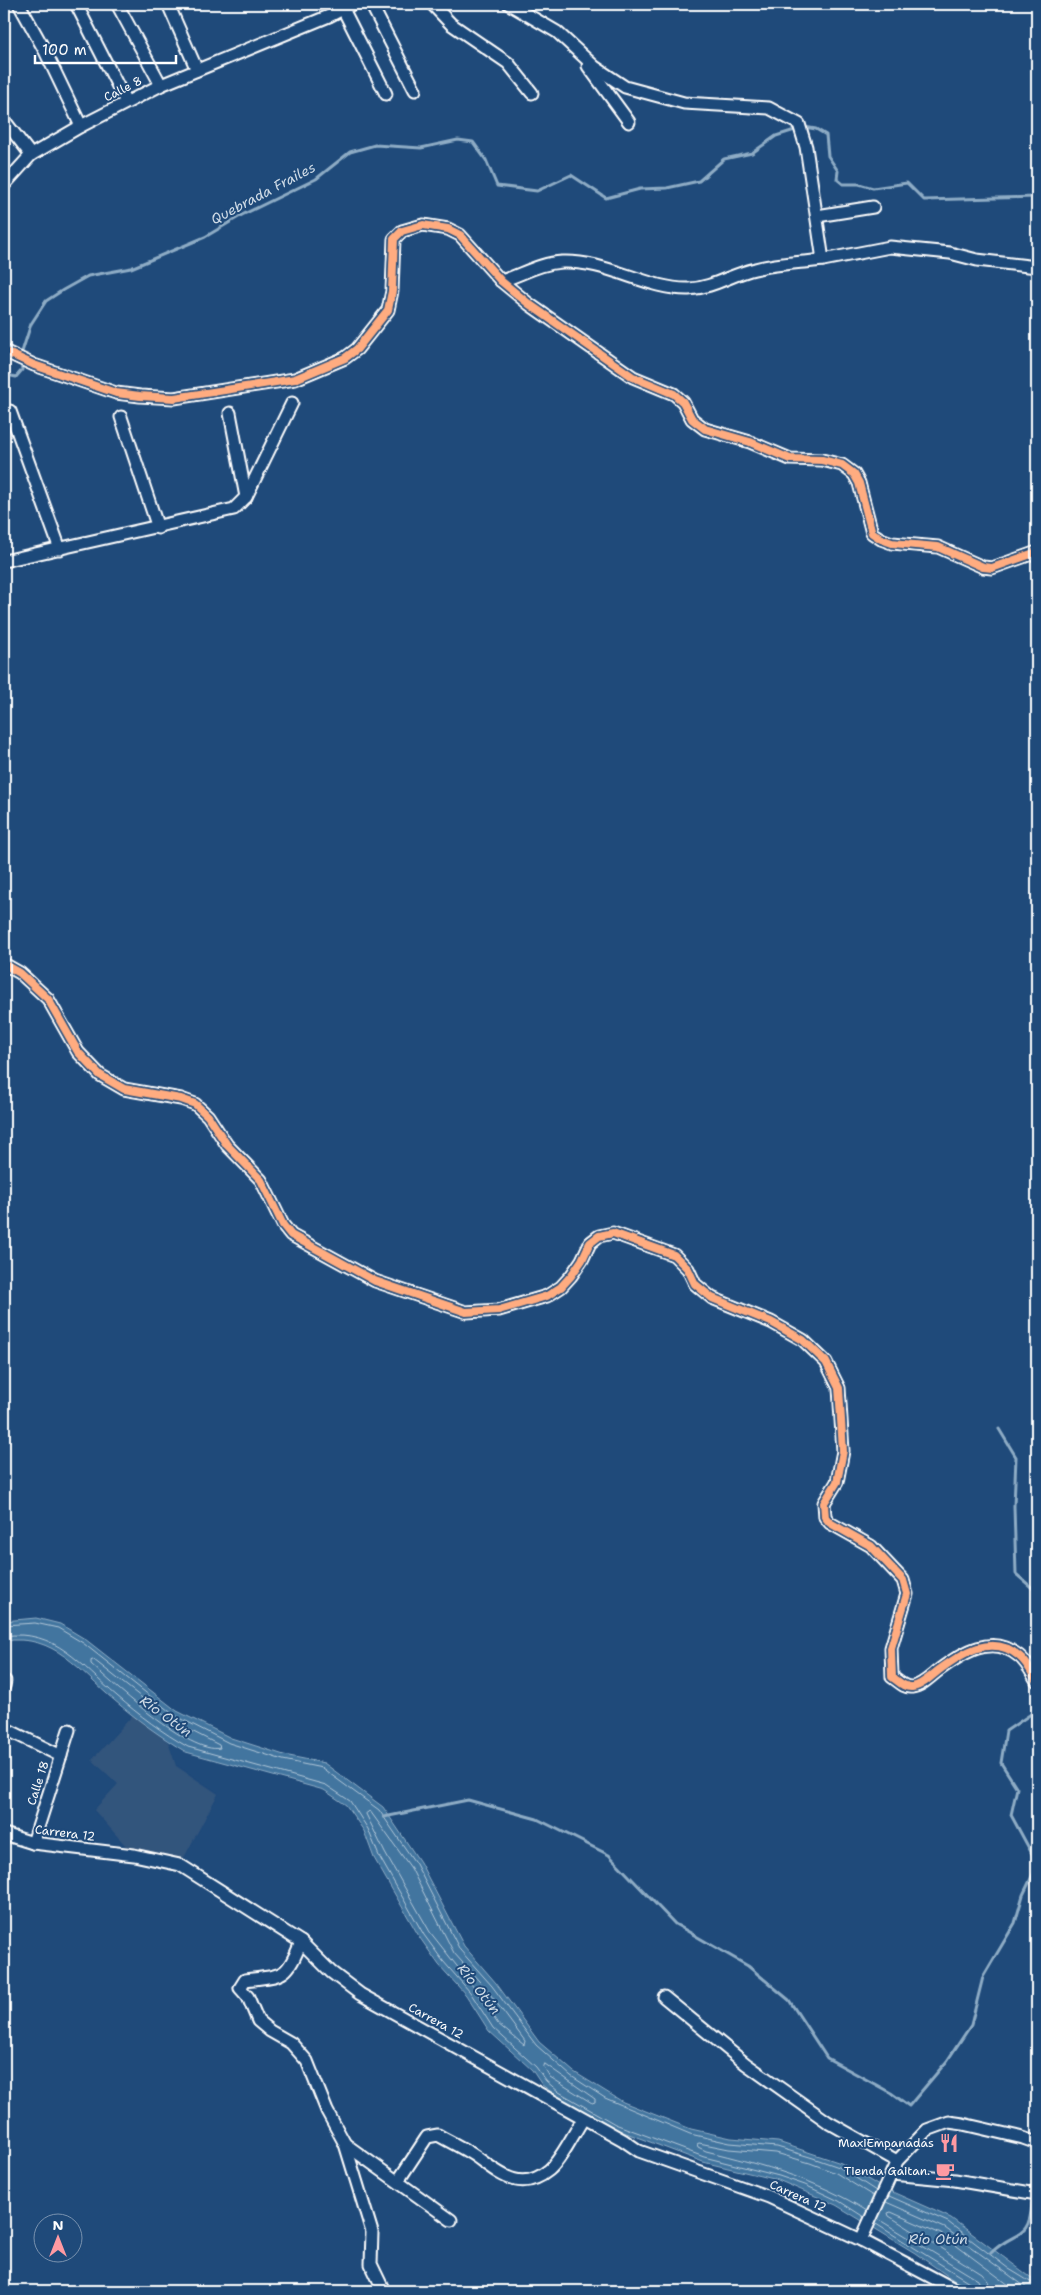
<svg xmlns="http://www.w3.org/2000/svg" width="1041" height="2295" font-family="'Shantell Sans',sans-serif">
<rect width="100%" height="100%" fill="#1f4a7a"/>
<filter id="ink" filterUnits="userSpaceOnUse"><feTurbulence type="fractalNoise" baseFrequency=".02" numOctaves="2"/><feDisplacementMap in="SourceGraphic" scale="10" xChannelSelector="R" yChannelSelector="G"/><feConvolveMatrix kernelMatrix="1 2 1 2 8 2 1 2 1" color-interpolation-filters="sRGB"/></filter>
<g filter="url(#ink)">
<path fill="#33547c" d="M 133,1715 L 168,1742 L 176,1766 L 218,1794 L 180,1865 L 134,1855 L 94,1810 L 118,1784 L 92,1760 Z"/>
<path fill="#42759f" stroke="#8eacc5" d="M 36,1618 L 60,1624 L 85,1639 L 177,1711 L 231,1738 L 284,1755 L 324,1763 L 383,1807 L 420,1862 L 464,1946 L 496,1983 L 539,2042 L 574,2072 L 623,2102 L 691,2129 L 731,2138 L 778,2142 L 841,2163 L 879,2186 L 951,2218 L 1037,2282 L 1037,2291 L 976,2291 L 955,2281 L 915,2253 L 836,2205 L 778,2180 L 703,2162 L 613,2128 L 557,2096 L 542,2085 L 532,2070 L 489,2031 L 466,1995 L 439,1965 L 420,1938 L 374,1858 L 364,1831 L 346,1805 L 324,1790 L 186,1752 C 161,1737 136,1719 114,1700 C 79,1671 55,1633 4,1641 L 4,1621 Z"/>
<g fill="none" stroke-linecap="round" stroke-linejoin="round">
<g stroke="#b3c8d9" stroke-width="1">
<path d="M 4,1625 L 35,1623 L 58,1628 L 83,1643 L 174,1715 L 229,1743 L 283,1760 L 322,1768 L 379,1810 L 416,1864 L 460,1950 L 492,1986 L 536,2045 L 571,2076 L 605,2098 L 690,2134 L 730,2143 L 777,2147 L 813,2158 L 839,2167 L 876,2191"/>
<path d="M 4,1636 C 56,1628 81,1666 117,1696 C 139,1715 163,1733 188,1747 L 326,1785 L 350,1801 L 368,1829 L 379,1856 L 424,1935 L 443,1961 L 470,1992 L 493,2028 L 536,2067 L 546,2081 L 559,2092 L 615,2124 L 704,2157 L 779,2176 L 805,2185 L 839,2201 L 864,2217"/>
<path d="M 94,1660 L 170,1720 L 219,1745 L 220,1748 C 190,1755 114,1685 91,1664 L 91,1661 Z"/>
<path d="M 370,1811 L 411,1868 L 454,1953 L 487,1990 L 525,2041 L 524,2045 L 498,2024 L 475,1989 L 430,1932 L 385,1853 L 366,1814 Z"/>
<path d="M 545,2064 L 595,2099 L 595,2102 L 592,2103 L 550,2077 L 544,2067 Z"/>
<path d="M 889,2196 L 948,2222 L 1009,2269 L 1037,2286"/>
<path d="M 886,2202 L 945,2228 L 1031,2291"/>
<path d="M 867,2211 C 816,2179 763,2165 706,2151 L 698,2147 L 697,2144 L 699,2143 L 729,2149 L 776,2153 L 810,2163 L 836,2173 L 873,2196"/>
<path d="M 878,2219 L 978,2280 L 983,2291"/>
<path d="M 876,2224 L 974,2285 L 976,2291"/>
<path d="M 990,2291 L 988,2281 L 982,2274 L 889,2216 L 888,2213 L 891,2212 L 941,2234 L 1017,2291"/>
</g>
<g stroke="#8eacc5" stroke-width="3">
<path d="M 804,127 L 816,129 L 826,135 L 828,156 L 838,171 L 837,179 L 843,184 L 859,184 L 873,188 L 907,183 L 924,200 L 1037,197"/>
<path d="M 21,355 L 31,324 L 46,301 L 63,290 L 88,276 L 131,268 L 205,237 L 242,215 L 316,179 L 350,152 L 375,145 L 421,148 L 458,140 L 473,142 L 486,160 L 497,186 L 537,191 L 571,175 L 606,198 L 640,189 L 667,188 L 699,181 L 724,159 L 752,153 L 776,136 L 798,129"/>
<path d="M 4,366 L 7,375 L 16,377 L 22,370 L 21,361"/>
<path d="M 999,1429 L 1016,1457 L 1014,1506 L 1016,1574 L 1037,1592"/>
<path d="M 1037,1710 L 1006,1731 L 1001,1763 L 1017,1788 L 1011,1815 L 1037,1863"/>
<path d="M 384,1817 L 468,1800 L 537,1819 L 609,1855 L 675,1924 L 748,1966 L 789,2000 L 827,2058 L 891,2093 L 909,2106 L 947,2061 L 971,2025 L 983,1977 L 1015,1923 L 1023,1895 L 1037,1866"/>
<path d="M 991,2253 C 1015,2229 1029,2243 1032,2203 L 1037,2199"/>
</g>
<g stroke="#fff" stroke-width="15">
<g id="minor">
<path d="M 19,4 L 45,51 L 81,126"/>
<path d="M 76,4 L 126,102"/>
<path d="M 117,4 L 161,85"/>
<path d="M 168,4 L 197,70"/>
<path d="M 371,4 L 415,90"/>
<path d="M 432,4 L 451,24 L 508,63 L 532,93"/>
<path d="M 343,9 L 386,94"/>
<path d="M 588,66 L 629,122"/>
<path d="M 4,120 L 31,155"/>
<path d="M 4,185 L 31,155 L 81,126 L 161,85 L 329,16 L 352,4"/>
<path d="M 817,216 L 873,207"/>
<path d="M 823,260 L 890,247 L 950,253 L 977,260 L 1037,267"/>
<path d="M 501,281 C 521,275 540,263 562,262 C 606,260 648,290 689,289 C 713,288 732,274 755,269 C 777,263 800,263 823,260 L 806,147 L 799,124 L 769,108 L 684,103 L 625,87 L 595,67 L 557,32 L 509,4"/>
<path d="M 4,351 L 34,365 L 116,393 L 140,396 L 174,398 L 295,379 L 345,358 L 357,349 L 388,310 L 392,291 L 394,239 L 402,231 L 423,225 L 448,229 L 460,235 L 501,281 L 529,304 L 633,377 L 674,394 L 683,402 L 692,419 L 705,429 L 750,442 L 790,459 L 822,460 L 842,465 L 854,474 L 859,483 L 872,533 L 881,539 L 892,543 L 938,547 L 983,567 L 992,568 L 1037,552"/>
<path d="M 10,411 L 60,549"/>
<path d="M 121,417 L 158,528"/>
<path d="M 246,497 L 292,403"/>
<path d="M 4,561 L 234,509 L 246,497 L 230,413"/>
<path d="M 4,964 L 20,973 L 48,999 L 78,1052 L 100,1075 L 124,1089 L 181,1099 L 195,1104 L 208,1116 L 227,1145 L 261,1180 L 283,1225 L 291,1235 L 375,1281 L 466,1312 L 499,1310 L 547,1296 L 561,1287 L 571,1276 L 582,1260 L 590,1243 L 599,1236 L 613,1233 L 674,1255 L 688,1269 L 695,1284 L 712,1298 L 771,1322 L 803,1340 L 826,1362 L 839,1388 L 843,1451 L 837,1482 L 824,1503 L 825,1517 L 830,1523 L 871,1546 L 903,1580 L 907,1594 L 891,1648 L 892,1677 C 898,1681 904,1688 912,1687 C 922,1686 931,1676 939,1670 C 962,1653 992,1633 1019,1656 C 1027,1662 1032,1673 1037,1681"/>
<path d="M 4,1686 L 5,1681"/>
<path d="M 4,1728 L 61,1756"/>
<path d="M 4,1834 L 33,1843 L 134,1855 L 180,1865 L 301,1942 L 331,1972 L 360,1994 L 623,2140 L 639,2151 L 769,2197 L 861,2240 L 958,2291"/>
<path d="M 33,1843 L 69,1730"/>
<path d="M 301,1942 C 286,1980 282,1975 245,1980 L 240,1988 L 248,1997 L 258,2021 L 270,2031 L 291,2043 L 307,2061 L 327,2111 L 345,2144 L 372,2232 L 371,2264 L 384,2291"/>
<path d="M 664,1997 L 746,2064 L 828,2122 L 897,2161"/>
<path d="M 345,2144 L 451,2220"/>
<path d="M 892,2174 L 955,2180 L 1037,2194"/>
<path d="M 398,2181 L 427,2137 L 438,2135 C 450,2142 463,2148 475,2156 C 499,2173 520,2194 549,2170 C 561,2160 574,2133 583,2119"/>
<path d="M 861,2240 L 897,2161 L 927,2130 L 949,2122 L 963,2124 L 1023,2138 L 1037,2143"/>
</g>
</g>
<use href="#minor" stroke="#1f4a7a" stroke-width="11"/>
<g stroke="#1f4a7a" stroke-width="11">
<g id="cycleway">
<path d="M 4,351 L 34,365 L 116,393 L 140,396 L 174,398 L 295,379 L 345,358 L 357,349 L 388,310 L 392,291 L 394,239 L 402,231 L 423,225 L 448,229 L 460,235 L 501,281 L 529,304 L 633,377 L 674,394 L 683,402 L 692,419 L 705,429 L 750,442 L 790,459 L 822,460 L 842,465 L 854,474 L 859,483 L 872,533 L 881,539 L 892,543 L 938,547 L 983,567 L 992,568 L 1037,552"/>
<path d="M 4,964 L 20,973 L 48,999 L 78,1052 L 100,1075 L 124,1089 L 181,1099 L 195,1104 L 208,1116 L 227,1145 L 261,1180 L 283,1225 L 291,1235 L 375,1281 L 466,1312 L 499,1310 L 547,1296 L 561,1287 L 571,1276 L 582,1260 L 590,1243 L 599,1236 L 613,1233 L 674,1255 L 688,1269 L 695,1284 L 712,1298 L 771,1322 L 803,1340 L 826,1362 L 839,1388 L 843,1451 L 837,1482 L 824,1503 L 825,1517 L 830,1523 L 871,1546 L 903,1580 L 907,1594 L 891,1648 L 892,1677 C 898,1681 904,1688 912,1687 C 922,1686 931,1676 939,1670 C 962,1653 992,1633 1019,1656 C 1027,1662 1032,1673 1037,1681"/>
</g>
</g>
<use href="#cycleway" stroke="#ffac80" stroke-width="8"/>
</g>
</g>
<defs>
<g id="restaurant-bare" transform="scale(1.5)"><path d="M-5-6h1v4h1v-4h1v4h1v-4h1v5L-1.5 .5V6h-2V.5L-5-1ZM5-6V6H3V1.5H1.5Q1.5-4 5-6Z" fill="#ff9aa2" stroke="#1f4a7a" stroke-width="2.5" paint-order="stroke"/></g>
<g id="cafe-bare" transform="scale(1.5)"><path d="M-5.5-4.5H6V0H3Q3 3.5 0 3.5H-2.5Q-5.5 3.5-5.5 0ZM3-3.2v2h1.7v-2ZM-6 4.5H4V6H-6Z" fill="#ff9aa2" stroke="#1f4a7a" stroke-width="2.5" paint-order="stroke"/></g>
</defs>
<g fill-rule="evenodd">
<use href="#restaurant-bare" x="949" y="2143"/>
<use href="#cafe-bare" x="945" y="2171"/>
</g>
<g text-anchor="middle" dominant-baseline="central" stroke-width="4" stroke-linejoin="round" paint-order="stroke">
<g font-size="12" fill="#fff" stroke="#1f4a7a">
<text transform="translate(123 89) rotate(-27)">Calle 8</text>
<text transform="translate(38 1783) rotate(-72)">Calle 18</text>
<text transform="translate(65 1833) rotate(7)">Carrera 12</text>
<text transform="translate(436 2021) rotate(29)">Carrera 12</text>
<text transform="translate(798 2196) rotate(24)">Carrera 12</text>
</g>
<g font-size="12" fill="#fff" stroke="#1f4a7a" text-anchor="end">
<text x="934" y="2143">MaxiEmpanadas</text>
<text x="930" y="2171">Tienda Gaitan.</text>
</g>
<g font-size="14" font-style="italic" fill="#d0dce7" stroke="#1f4a7a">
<text transform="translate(263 193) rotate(-28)">Quebrada Frailes</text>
<text transform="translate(166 1716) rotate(36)">Río Otún</text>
<text transform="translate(479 1989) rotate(52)">Río Otún</text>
<text x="938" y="2239">Río Otún</text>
</g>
</g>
<rect width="1041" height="2295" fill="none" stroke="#1f4a7a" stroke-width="20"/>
<rect x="10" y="10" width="1021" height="2275" fill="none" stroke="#fff" stroke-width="2" filter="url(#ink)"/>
<g transform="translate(58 2238)"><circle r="24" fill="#1f4a7a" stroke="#7992af"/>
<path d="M0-4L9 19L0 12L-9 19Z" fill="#ff9aa2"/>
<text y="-8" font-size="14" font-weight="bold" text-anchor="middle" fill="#ffffff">N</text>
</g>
<path d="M35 55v8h141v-8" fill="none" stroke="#ffffff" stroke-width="2.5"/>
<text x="42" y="55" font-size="15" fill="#ffffff" stroke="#1f4a7a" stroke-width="4" paint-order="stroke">100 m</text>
</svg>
